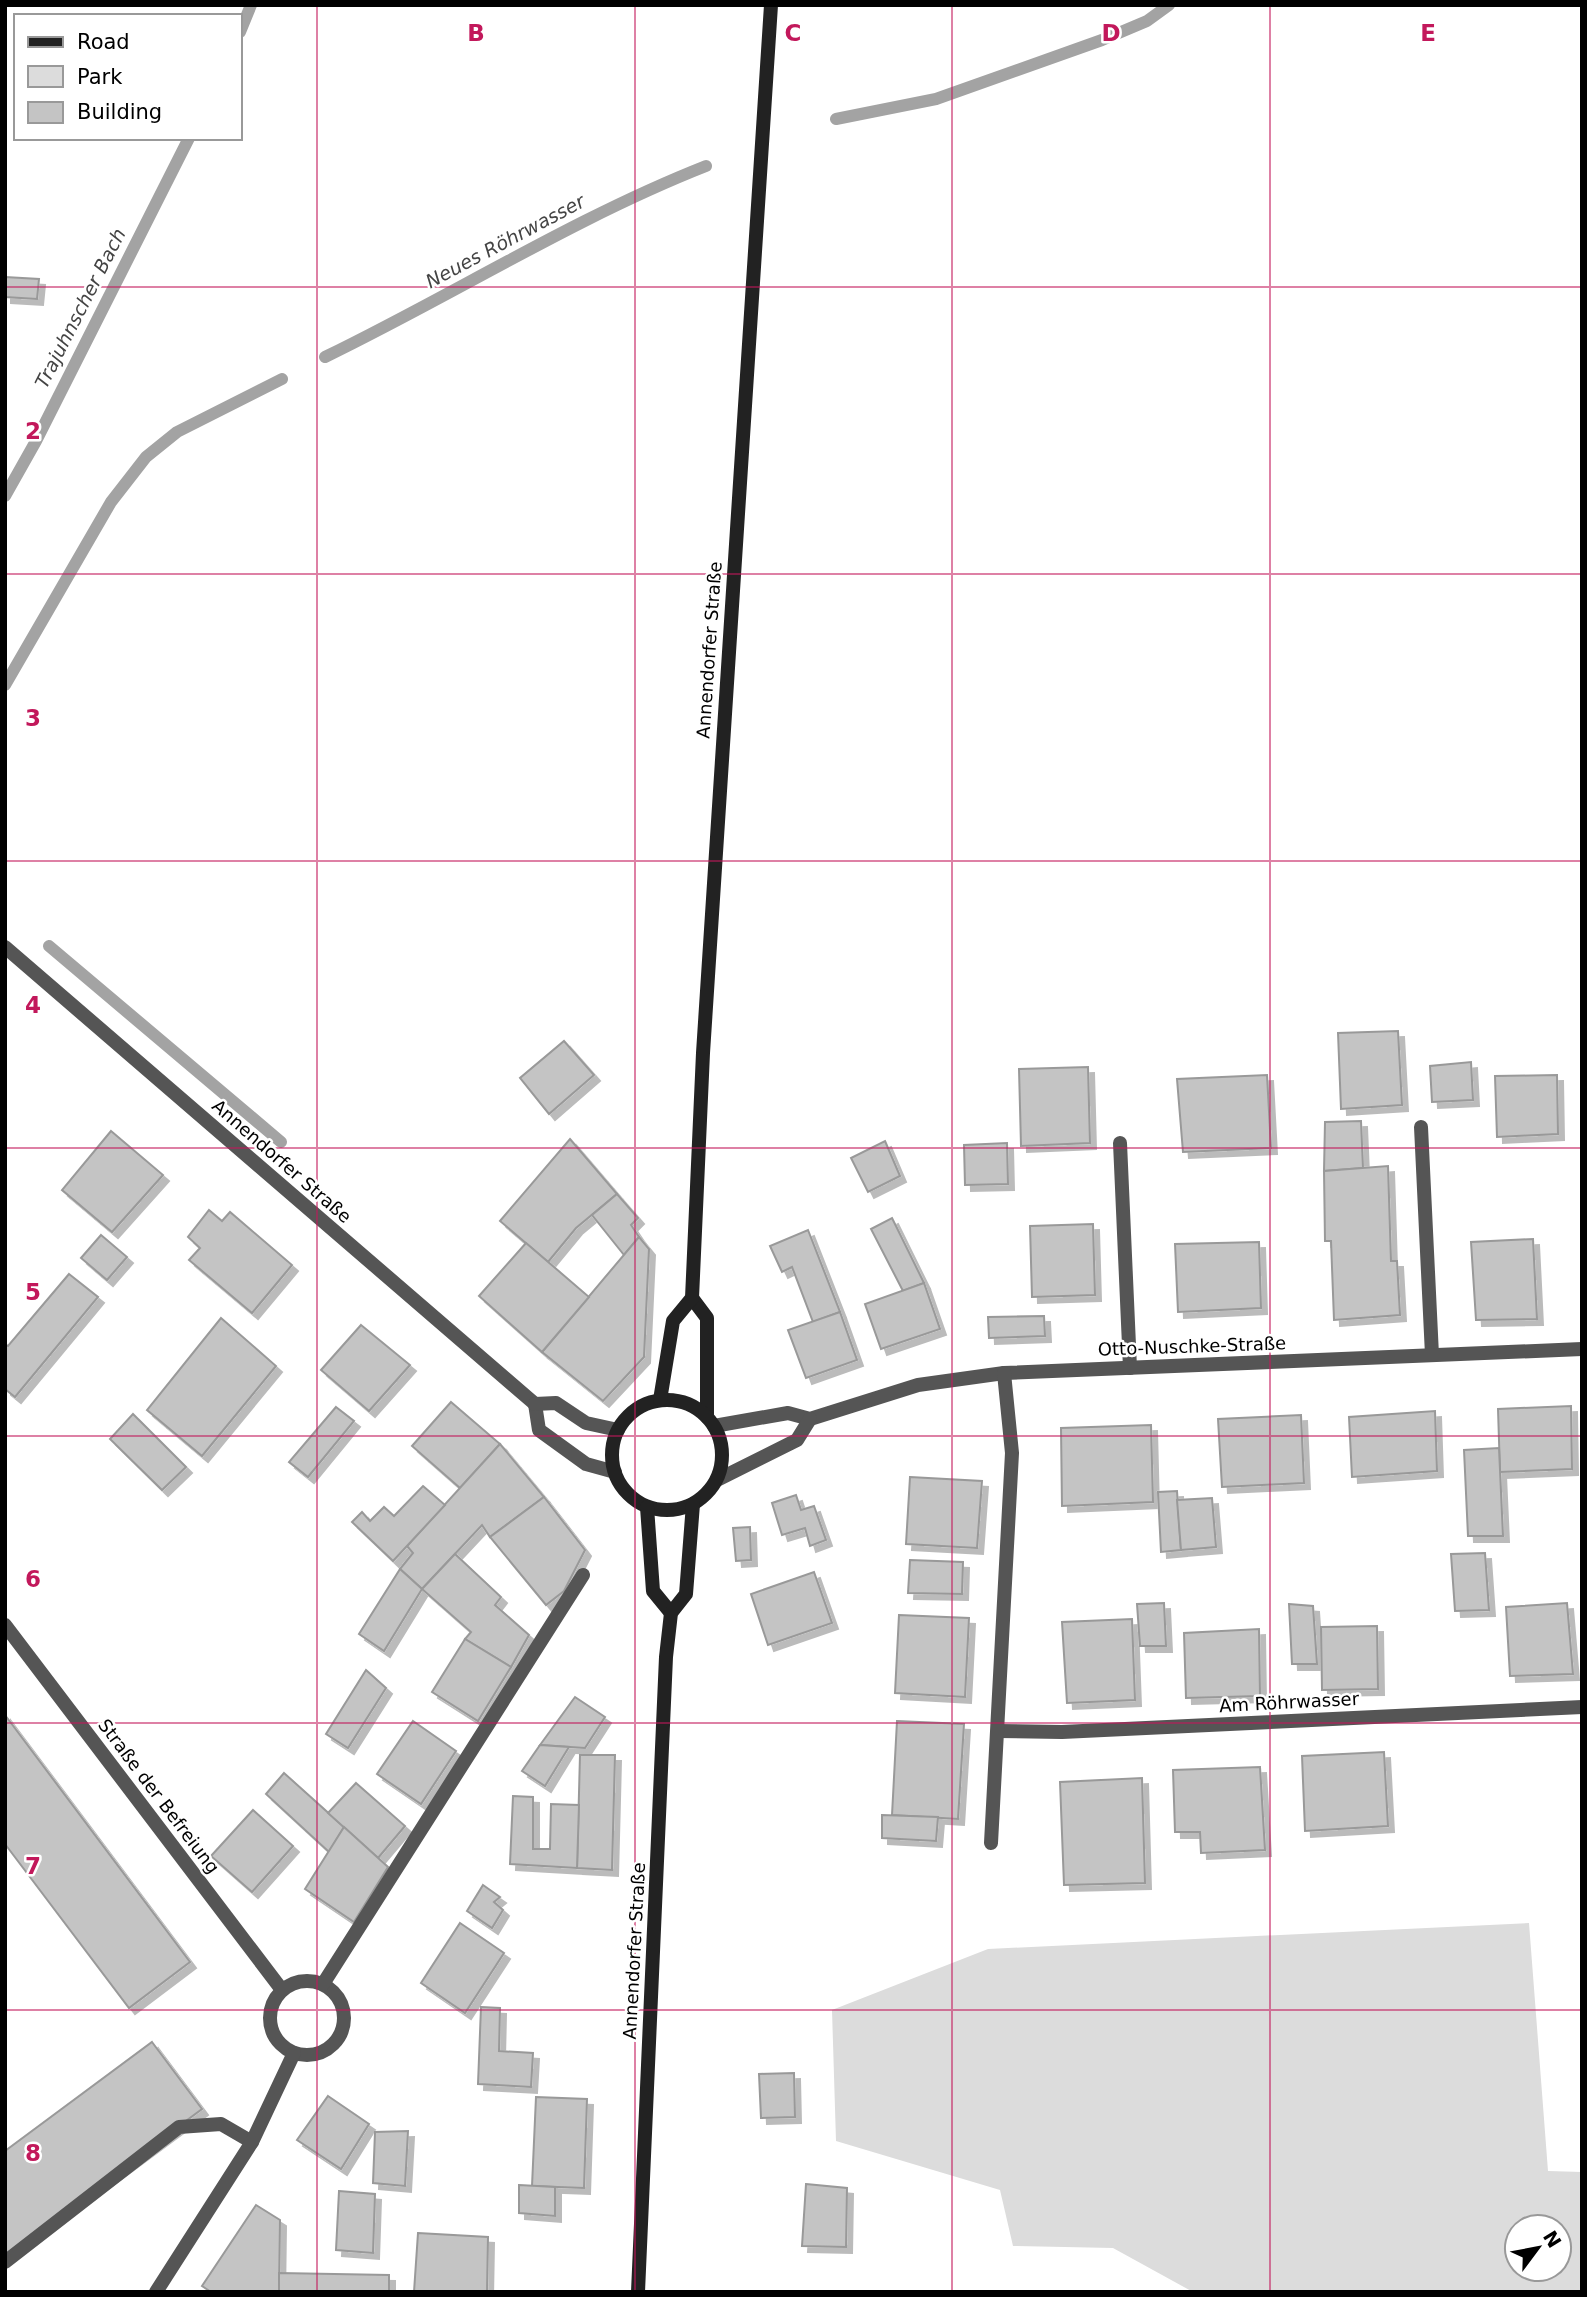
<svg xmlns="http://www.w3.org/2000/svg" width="1587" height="2297" font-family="'DejaVu Sans',sans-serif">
<defs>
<filter id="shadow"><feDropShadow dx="6" dy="6" stdDeviation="0" flood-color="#0004"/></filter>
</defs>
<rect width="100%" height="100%" fill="#fff"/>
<path fill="#dcdcdc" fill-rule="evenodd" d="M 1529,1923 L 1548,2171 L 1582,2172 L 1582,2292 L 1193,2292 L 1113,2248 L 1013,2246 L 1000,2190 L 836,2141 L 832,2010 L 988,1949 ZM 1517,2227 L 1559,2227 L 1559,2269 L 1517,2269 Z"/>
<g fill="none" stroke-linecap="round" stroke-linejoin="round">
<g stroke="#a3a3a3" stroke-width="12">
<path d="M 240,32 L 251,5"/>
<path d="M 836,119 L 936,99 L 1102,40 L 1147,21 L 1169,5"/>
<path d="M 325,357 C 453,295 574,218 706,166"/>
<path d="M 5,496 L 36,441 L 189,138"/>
<path d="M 5,685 L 111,502 L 146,457 L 177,432 L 282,379"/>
<path d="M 49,946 L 281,1142"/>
</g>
</g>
<g fill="#c4c4c4" stroke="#999" stroke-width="2" filter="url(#shadow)">
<path d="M 5,277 L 39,279 L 37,299 L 5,297 Z"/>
<path d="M 1398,1031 L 1402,1105 L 1341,1109 L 1338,1033 Z"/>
<path d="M 564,1041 L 594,1075 L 549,1114 L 520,1078 Z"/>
<path d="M 1471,1062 L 1473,1100 L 1432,1102 L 1430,1066 Z"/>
<path d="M 1088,1067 L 1090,1143 L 1021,1146 L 1019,1069 Z"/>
<path d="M 1267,1075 L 1271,1148 L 1183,1152 L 1177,1079 Z"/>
<path d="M 1557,1075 L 1558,1134 L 1497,1137 L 1495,1076 Z"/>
<path d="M 1361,1121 L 1363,1168 L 1324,1171 L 1325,1122 Z"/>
<path d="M 111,1131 L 163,1175 L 112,1232 L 62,1190 Z"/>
<path d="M 570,1139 L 617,1194 L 576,1228 L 548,1262 L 500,1221 Z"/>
<path d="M 885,1141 L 900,1176 L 868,1192 L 851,1158 Z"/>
<path d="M 1007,1143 L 1008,1184 L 965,1185 L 964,1145 Z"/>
<path d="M 1388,1166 L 1391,1261 L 1397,1261 L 1400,1315 L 1334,1320 L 1331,1241 L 1325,1241 L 1324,1171 Z"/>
<path d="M 617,1194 L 638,1218 L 631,1225 L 639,1237 L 624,1255 L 592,1215 Z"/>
<path d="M 209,1210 L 222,1221 L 230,1212 L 292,1265 L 252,1313 L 189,1260 L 200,1248 L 188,1237 Z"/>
<path d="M 892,1218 L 924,1283 L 903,1291 L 871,1229 Z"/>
<path d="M 1093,1224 L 1095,1295 L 1032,1297 L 1030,1226 Z"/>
<path d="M 808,1230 L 840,1312 L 813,1322 L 792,1267 L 782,1272 L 770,1246 Z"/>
<path d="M 101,1235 L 127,1257 L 107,1280 L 81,1258 Z"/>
<path d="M 639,1237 L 649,1249 L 644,1357 L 603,1401 L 542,1352 Z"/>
<path d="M 1533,1239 L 1537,1319 L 1476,1320 L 1471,1242 Z"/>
<path d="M 1259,1242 L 1261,1308 L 1178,1312 L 1175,1244 Z"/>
<path d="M 526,1243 L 589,1297 L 542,1352 L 479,1296 Z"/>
<path d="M 69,1274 L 98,1297 L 15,1397 L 5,1389 L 5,1344 L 8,1346 Z"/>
<path d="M 924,1283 L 940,1329 L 881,1349 L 865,1304 Z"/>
<path d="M 840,1312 L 857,1360 L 806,1378 L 788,1330 Z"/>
<path d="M 1044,1316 L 1045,1336 L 989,1338 L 988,1317 Z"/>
<path d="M 221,1318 L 276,1366 L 202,1456 L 147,1410 Z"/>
<path d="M 361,1325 L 410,1365 L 369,1411 L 321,1370 Z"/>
<path d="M 451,1402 L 500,1444 L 460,1488 L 412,1446 Z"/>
<path d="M 1571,1406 L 1572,1469 L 1500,1472 L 1498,1409 Z"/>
<path d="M 336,1407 L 354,1421 L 308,1477 L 289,1462 Z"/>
<path d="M 1435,1411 L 1437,1471 L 1352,1477 L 1349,1417 Z"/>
<path d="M 133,1414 L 186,1467 L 162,1490 L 110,1439 Z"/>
<path d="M 1301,1415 L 1304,1483 L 1222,1487 L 1218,1419 Z"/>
<path d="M 1151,1425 L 1153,1502 L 1062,1506 L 1061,1428 Z"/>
<path d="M 500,1444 L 544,1497 L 490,1537 L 482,1525 L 422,1589 L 400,1569 L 413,1553 L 407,1546 Z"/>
<path d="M 1499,1448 L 1503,1536 L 1468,1536 L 1464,1450 Z"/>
<path d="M 910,1477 L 982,1481 L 977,1548 L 906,1544 Z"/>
<path d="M 423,1486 L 445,1505 L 393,1561 L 352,1522 L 362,1512 L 370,1521 L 384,1507 L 394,1516 Z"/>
<path d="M 1177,1491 L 1181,1550 L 1161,1552 L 1158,1492 Z"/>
<path d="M 796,1495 L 801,1510 L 814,1506 L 826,1540 L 810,1546 L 805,1528 L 782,1535 L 772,1503 Z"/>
<path d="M 544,1497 L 585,1550 L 564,1591 L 546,1605 L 490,1537 Z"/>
<path d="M 1212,1498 L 1216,1547 L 1181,1550 L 1177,1500 Z"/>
<path d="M 750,1527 L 751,1560 L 736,1561 L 733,1528 Z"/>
<path d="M 1485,1553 L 1489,1610 L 1455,1611 L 1451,1554 Z"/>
<path d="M 455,1554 L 501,1597 L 495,1605 L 529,1635 L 511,1667 L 465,1639 L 471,1632 L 422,1589 Z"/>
<path d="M 910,1560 L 963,1562 L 962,1594 L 908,1593 Z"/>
<path d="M 400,1569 L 422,1589 L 384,1651 L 359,1634 Z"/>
<path d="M 814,1572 L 832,1623 L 768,1645 L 751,1594 Z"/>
<path d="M 1164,1603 L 1166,1646 L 1140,1646 L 1137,1604 Z"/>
<path d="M 1567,1603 L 1573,1674 L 1510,1676 L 1506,1607 Z"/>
<path d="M 1289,1604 L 1313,1606 L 1317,1664 L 1292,1664 Z"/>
<path d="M 899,1615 L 969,1618 L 965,1697 L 895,1693 Z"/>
<path d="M 1132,1619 L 1135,1700 L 1067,1703 L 1062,1622 Z"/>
<path d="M 1377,1626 L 1378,1689 L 1322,1690 L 1321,1627 Z"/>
<path d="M 1259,1629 L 1260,1696 L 1186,1698 L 1184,1633 Z"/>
<path d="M 465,1639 L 511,1667 L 478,1721 L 432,1692 Z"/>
<path d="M 366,1670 L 386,1688 L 348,1748 L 326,1734 Z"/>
<path d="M 575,1697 L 605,1717 L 585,1748 L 540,1745 Z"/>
<path d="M 5,1715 L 190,1962 L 129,2008 L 5,1844 Z"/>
<path d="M 413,1721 L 456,1751 L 421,1804 L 377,1774 Z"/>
<path d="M 897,1721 L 964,1724 L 958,1819 L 892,1815 Z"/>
<path d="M 540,1745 L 569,1747 L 545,1786 L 522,1771 Z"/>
<path d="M 1384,1752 L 1388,1826 L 1305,1831 L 1302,1756 Z"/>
<path d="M 580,1755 L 615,1755 L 612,1870 L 577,1868 Z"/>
<path d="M 1260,1767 L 1265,1850 L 1201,1853 L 1200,1832 L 1175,1832 L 1173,1770 Z"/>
<path d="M 284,1773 L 344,1827 L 329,1852 L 266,1794 Z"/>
<path d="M 1142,1778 L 1145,1883 L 1064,1885 L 1060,1782 Z"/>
<path d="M 356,1783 L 405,1826 L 378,1858 L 328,1813 Z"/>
<path d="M 513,1796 L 533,1797 L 533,1849 L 550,1849 L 551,1804 L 579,1805 L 577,1868 L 510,1864 Z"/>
<path d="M 253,1810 L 293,1846 L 252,1892 L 211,1856 Z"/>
<path d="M 882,1815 L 938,1817 L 936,1841 L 882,1838 Z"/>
<path d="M 344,1827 L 388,1867 L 354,1922 L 305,1889 Z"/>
<path d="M 483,1885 L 500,1897 L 494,1902 L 503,1910 L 492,1928 L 467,1911 Z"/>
<path d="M 460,1923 L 504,1953 L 465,2013 L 421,1983 Z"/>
<path d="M 481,2007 L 500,2008 L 499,2051 L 533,2053 L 531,2087 L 478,2084 Z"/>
<path d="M 152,2042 L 202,2109 L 5,2255 L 5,2151 Z"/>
<path d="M 794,2073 L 795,2117 L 761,2118 L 759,2074 Z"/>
<path d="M 328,2096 L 369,2124 L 341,2169 L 297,2140 Z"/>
<path d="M 536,2097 L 587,2099 L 584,2188 L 532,2186 Z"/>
<path d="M 408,2131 L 405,2186 L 373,2183 L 375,2132 Z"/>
<path d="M 806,2184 L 847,2188 L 846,2247 L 802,2246 Z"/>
<path d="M 519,2185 L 555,2187 L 555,2216 L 519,2213 Z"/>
<path d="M 339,2191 L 375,2194 L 373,2253 L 336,2250 Z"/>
<path d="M 256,2205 L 280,2220 L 279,2292 L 211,2292 L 202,2286 Z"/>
<path d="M 418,2233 L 488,2237 L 487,2292 L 414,2292 Z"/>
<path d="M 279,2273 L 389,2275 L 389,2292 L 279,2292 Z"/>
</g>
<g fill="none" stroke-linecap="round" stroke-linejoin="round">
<g stroke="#555" stroke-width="14">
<path d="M 1421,1127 L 1432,1355"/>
<path d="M 1120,1143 L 1130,1368"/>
<path d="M 5,2262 L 179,2127 L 221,2124 L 252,2142"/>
</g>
<g stroke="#555" stroke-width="14">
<path d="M 5,947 L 535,1404"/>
<path d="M 535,1404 L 539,1430 L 586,1464 L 615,1472"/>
<path d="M 535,1404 L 556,1403 L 586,1423 L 618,1430"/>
<path d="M 714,1426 L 788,1413 L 810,1419 L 918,1385 L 1004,1373 L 1582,1349"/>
<path d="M 717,1480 L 797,1440 L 810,1419"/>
<path d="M 5,1625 L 282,1990"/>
<path d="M 998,1731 L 1062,1732 L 1582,1707"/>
<path d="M 991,1843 L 1012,1453 L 1004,1373"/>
<circle cx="307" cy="2018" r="37"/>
<path d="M 323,1984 L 583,1575"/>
<path d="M 156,2292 L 252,2142 L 294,2053"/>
</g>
<g stroke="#222" stroke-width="14">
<path d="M 692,1298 L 707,1318 L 707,1417"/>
<circle cx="667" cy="1455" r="55"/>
<path d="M 660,1400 L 673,1321 L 692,1298 L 703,1053 L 771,5"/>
<path d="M 647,1507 L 653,1591 L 671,1613"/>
<path d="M 638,2292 L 666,1657 L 671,1613 L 686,1594 L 693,1504"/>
</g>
</g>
<path fill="none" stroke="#c2185b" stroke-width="2" stroke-opacity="0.55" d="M 317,5 L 317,2292M 635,5 L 635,2292M 952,5 L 952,2292M 1270,5 L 1270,2292M 5,287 L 1582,287M 5,574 L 1582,574M 5,861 L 1582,861M 5,1148 L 1582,1148M 5,1436 L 1582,1436M 5,1723 L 1582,1723M 5,2010 L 1582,2010"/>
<g text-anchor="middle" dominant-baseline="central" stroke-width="5" stroke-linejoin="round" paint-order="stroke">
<g font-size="18" fill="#000" stroke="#fff">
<text transform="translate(709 650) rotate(-86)">Annendorfer Straße</text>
<text transform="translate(282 1161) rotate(41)">Annendorfer Straße</text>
<text transform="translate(1192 1346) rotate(-2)">Otto-Nuschke-Straße</text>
<text transform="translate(1289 1702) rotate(-3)">Am Röhrwasser</text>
<text transform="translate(159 1796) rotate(53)">Straße der Befreiung</text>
<text transform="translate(634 1951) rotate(-87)">Annendorfer Straße</text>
</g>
<g font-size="19" font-style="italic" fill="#444" stroke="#fff">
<text transform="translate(505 241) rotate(-28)">Neues Röhrwasser</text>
<text transform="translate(80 308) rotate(-63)">Trajuhnscher Bach</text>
</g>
</g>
<g font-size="23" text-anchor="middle" font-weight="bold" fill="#c2185b" stroke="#fff" stroke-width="5" stroke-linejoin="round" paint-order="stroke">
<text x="476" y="41">B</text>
<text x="793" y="41">C</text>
<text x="1111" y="41">D</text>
<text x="1428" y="41">E</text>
<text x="33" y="439">2</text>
<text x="33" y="726">3</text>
<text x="33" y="1013">4</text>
<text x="33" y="1300">5</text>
<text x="33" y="1587">6</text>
<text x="33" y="1874">7</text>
<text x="33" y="2161">8</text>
</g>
<rect width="1587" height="2297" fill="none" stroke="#000000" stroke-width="14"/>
<rect x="14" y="14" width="228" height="126" fill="#ffffff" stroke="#999999" stroke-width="2"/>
<rect x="28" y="37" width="35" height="10" fill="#222222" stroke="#999999" stroke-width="2"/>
<text x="77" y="49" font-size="21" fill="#000000">Road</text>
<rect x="28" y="66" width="35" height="21" fill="#dcdcdc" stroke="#999999" stroke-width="2"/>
<text x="77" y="84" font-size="21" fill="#000000">Park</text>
<rect x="28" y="102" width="35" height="21" fill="#c4c4c4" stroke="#999999" stroke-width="2"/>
<text x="77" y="119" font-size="21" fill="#000000">Building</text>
<g transform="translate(1538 2248) rotate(58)"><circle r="33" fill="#ffffff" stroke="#999999" stroke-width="2"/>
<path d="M0-5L12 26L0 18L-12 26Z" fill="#000000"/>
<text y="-10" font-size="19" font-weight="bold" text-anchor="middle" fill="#000000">N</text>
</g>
</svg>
